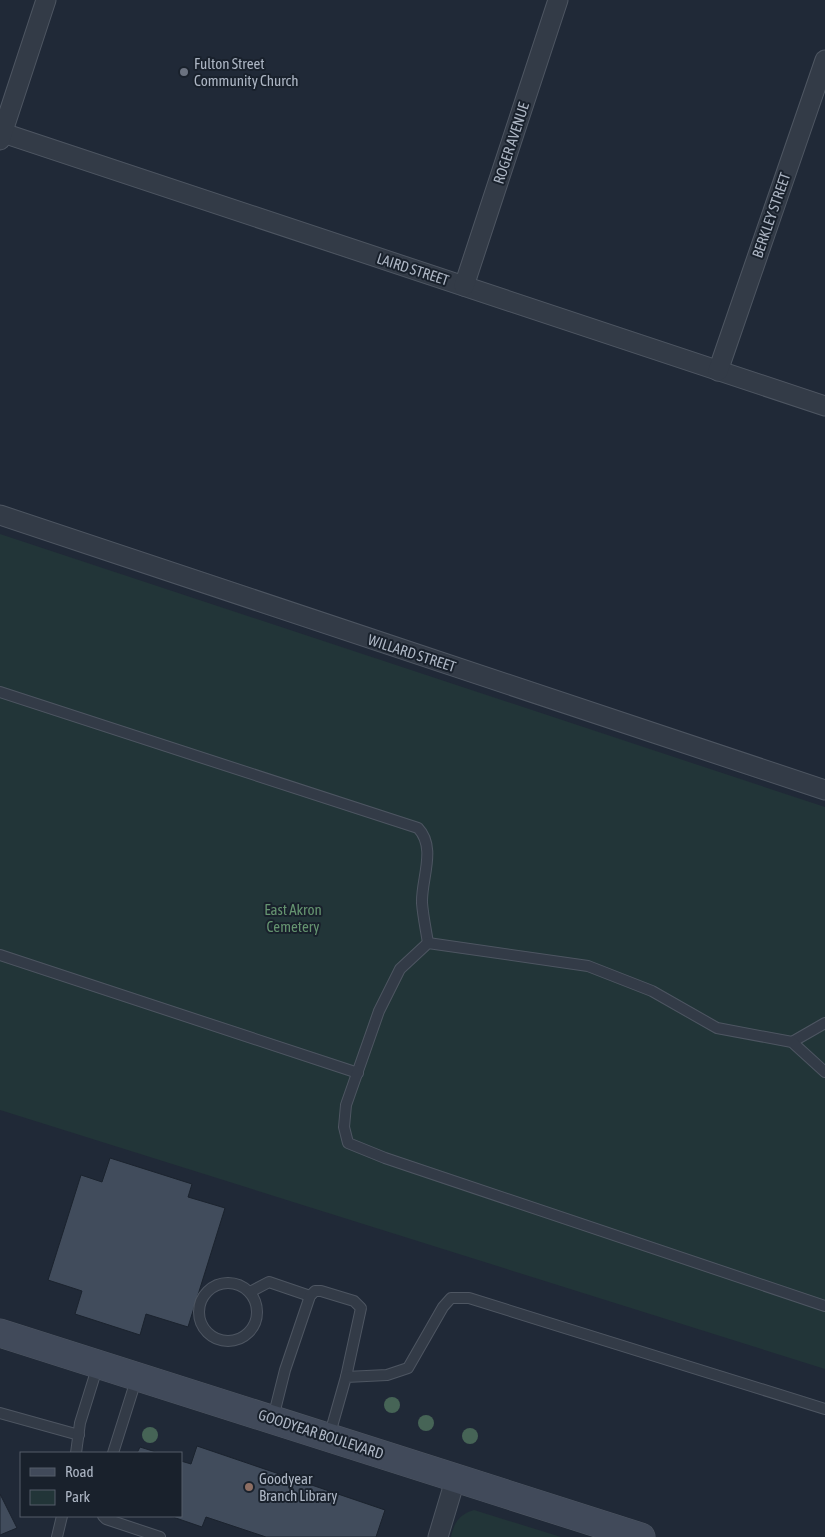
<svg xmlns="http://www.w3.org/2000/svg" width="825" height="1537" font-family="'Asap Condensed',sans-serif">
<rect width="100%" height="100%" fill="#202937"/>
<g fill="#223538">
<path d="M 0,534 L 825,807 L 825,1369 L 0,1110 Z"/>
<path d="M 474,1510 L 561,1537 L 451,1537 C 454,1522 460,1514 474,1510 Z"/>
</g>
<g fill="#414c5c" stroke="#1b232e">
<path d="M 110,1158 L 192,1184 L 188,1197 L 225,1208 L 188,1327 L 146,1314 L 140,1335 L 75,1314 L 82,1291 L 48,1280 L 81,1175 L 102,1182 Z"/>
<path d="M 197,1446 L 385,1510 L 376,1537 L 266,1537 L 206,1517 L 202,1527 L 170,1516 L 181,1516 L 181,1461 L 191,1464 Z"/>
<path d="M 140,1447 L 159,1453 L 137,1453 Z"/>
<path d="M 0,1494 L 17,1528 L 0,1535 Z"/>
</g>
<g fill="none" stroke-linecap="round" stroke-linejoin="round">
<g stroke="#4e5662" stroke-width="12">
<g id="lane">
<path d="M 0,692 L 418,828 C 437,848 421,879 422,903 C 423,916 426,930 428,943"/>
<path d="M 0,955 L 358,1073"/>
<path d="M 792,1042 L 825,1023"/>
<path d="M 825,1072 L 792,1042 L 717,1028 L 652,991 L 588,966 L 428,943 L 400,969 L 379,1011 L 346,1105 L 344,1127 L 348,1143 L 385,1158 L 825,1306"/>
<circle cx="228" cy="1312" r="29"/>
<path d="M 250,1292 L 269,1282 L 310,1296"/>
<path d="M 0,1413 L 79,1435"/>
<path d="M 273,1418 L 285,1370 L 310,1296 L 315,1291 L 321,1291 L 354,1301 L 361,1308 L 346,1377"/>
<path d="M 329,1437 L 346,1377 L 387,1375 L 408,1368 L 443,1307 L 451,1298 L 469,1298 L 825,1409"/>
<path d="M 76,1453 L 80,1423 L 98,1365"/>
<path d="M 113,1453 L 137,1377"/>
<path d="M 103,1516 L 106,1519 L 160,1537"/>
<path d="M 57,1537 L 62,1516"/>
</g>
</g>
<g stroke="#4e5662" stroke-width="21">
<g id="street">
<path d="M 0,132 L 825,406"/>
<path d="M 0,140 L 46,0"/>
<path d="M 464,286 L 558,0"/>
<path d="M 718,371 L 825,60"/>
<path d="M 0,515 L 825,790"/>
<path d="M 438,1537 L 456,1477"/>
</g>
</g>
<g stroke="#4e5662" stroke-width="29">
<path id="secondary" d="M 0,1333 L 641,1537"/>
</g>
<use href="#lane" stroke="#333b47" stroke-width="10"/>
<use href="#street" stroke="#333b47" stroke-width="19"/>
<use href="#secondary" stroke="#414a5a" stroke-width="28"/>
</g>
<g fill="#466456">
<circle cx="392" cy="1405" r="8"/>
<circle cx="426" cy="1423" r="8"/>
<circle cx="150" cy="1435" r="8"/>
<circle cx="470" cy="1436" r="8"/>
</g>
<circle fill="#6b7280" stroke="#19212c" stroke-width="2" cx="184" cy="72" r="5"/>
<circle fill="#8d6e63" stroke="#19212c" stroke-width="2" cx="249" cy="1487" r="5"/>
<g text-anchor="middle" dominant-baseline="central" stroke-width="4" stroke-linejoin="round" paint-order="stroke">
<g font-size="15" fill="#adb6c4" stroke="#19212c" text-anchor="start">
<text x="194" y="63">Fulton Street<tspan x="194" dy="17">Community Church</tspan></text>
<text x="259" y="1478">Goodyear<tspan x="259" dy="17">Branch Library</tspan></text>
</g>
<g font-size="15" fill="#adb6c4" stroke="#19212c">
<text transform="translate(511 143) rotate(-72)">ROGER AVENUE</text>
<text transform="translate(771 215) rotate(-71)">BERKLEY STREET</text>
<text transform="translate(413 269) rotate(18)">LAIRD STREET</text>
<text transform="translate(412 653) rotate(18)">WILLARD STREET</text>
<text transform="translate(321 1434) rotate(18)">GOODYEAR BOULEVARD</text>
</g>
<g font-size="15" fill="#659470" stroke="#19212c">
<text x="293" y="909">East Akron<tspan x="293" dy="17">Cemetery</tspan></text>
</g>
</g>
<rect x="20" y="1452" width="162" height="65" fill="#19212c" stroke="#545d69"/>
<rect x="30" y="1468" width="25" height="8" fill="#414a5a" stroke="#545d69"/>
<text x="65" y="1477" font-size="15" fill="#adb6c4">Road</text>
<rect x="30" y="1490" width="25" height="15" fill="#223538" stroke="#545d69"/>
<text x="65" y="1502" font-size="15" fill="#adb6c4">Park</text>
</svg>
